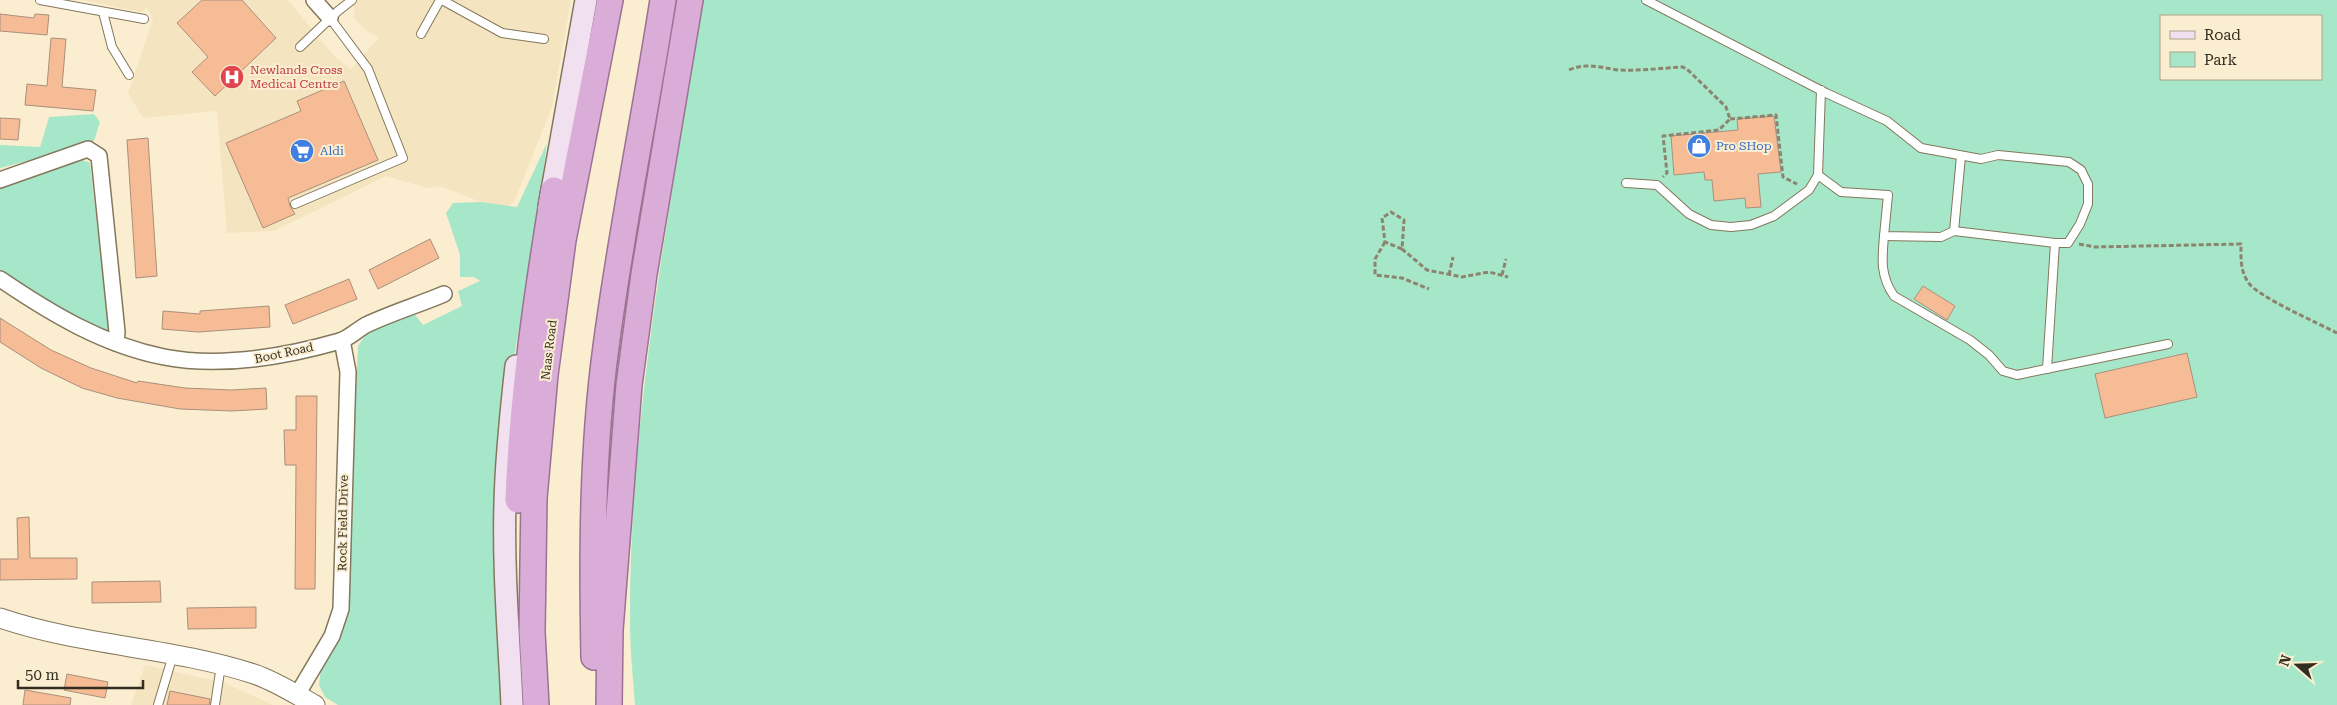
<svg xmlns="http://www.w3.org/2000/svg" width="2337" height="705" font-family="'Roboto Serif',serif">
<rect width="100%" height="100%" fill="#fbeed0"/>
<g fill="#f4e4bf">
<path d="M 81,0 L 288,0 L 336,58 L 351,69 L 379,38 L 365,30 L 354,18 L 355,8 L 348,0 L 571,0 L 552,107 L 514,202 L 506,207 L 481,202 L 440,186 L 427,188 L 386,176 L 274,231 L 227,233 L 217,111 L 143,118 L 128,93 L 153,18 L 147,8 L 141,12 Z"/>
<path d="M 145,665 L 225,683 L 273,705 L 131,705 Z"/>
</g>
<g fill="#a7e7c9" fill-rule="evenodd">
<path d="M 703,0 L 2337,0 L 2337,705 L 635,705 C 633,678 630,650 630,622 C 629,412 671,206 703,0 ZM 2161,16 L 2321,16 L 2321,79 L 2161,79 Z"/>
<path d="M 94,114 L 100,122 L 93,144 L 0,168 L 0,145 L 40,147 L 49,117 Z"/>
<path d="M 547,143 L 537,224 L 515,352 L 506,430 L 507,705 L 338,705 L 325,697 L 319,685 L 321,667 L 345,624 L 358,346 L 367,333 L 413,312 L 423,325 L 462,306 L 458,291 L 480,281 L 474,277 L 460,277 L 460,255 L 446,213 L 453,203 L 481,202 L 517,207 Z"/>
<path d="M 77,158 L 90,163 L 110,337 L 79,321 L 0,274 L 0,186 Z"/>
</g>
<g fill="#f6bc95" stroke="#aa8f7d">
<path d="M 202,0 L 242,0 L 276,38 L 215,96 L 192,72 L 208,57 L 177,23 Z"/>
<path d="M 0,14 L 34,18 L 35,14 L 49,15 L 47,35 L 0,31 Z"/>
<path d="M 51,38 L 66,39 L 62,87 L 96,90 L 93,111 L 25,105 L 27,84 L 47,86 Z"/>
<path d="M 344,81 L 378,160 L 288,198 L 290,206 L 295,214 L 263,228 L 226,143 L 301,111 L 297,101 Z"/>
<path d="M 1774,116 L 1781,172 L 1758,174 L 1761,207 L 1746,208 L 1745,198 L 1714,201 L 1712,180 L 1705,180 L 1704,172 L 1674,175 L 1671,136 L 1738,130 L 1737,119 Z"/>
<path d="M 0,118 L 20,119 L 18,140 L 0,139 Z"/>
<path d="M 148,138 L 157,276 L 136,278 L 127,140 Z"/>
<path d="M 430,239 L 439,258 L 378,289 L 369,270 Z"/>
<path d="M 349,279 L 357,299 L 293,324 L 285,305 Z"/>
<path d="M 1923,286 L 1955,306 L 1947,320 L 1914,299 Z"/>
<path d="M 269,306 L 270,327 L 198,332 L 162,329 L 163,311 L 200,314 L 200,311 Z"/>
<path d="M 0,318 L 51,350 L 91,368 L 137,383 L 138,381 L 185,388 L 231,390 L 266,388 L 267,409 L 232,411 L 180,409 L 117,398 L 82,388 L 41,368 L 0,342 Z"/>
<path d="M 2187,353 L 2197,397 L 2105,418 L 2095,374 Z"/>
<path d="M 296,396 L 317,396 L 315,589 L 295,589 L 296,465 L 285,465 L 284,430 L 296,430 Z"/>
<path d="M 29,517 L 30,558 L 77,558 L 77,579 L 0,580 L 0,559 L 18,559 L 17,518 Z"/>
<path d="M 160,581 L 161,602 L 92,603 L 92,582 Z"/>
<path d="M 256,607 L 256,628 L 188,629 L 187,608 Z"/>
<path d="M 67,674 L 108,682 L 105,698 L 64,690 Z"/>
<path d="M 25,690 L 71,698 L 70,705 L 23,705 Z"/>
<path d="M 170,691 L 210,699 L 209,705 L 167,705 Z"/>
</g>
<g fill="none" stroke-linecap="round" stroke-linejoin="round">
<g stroke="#83775c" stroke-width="10">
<g id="service">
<path d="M 40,0 L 144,19"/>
<path d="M 442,0 L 502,33 L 544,39"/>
<path d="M 1646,0 L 1826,93 L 1887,121 L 1921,148 L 1981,159 L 1998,155 L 2069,162 L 2081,170 L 2088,184 L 2088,204 L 2080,224 L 2068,243 L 2055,243 L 1954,231 L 1941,237 L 1884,236 L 1888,195 L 1841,192 L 1818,175"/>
<path d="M 103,12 L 112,47 L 129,75"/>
<path d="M 421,34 L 440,0"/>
<path d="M 300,47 L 338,11 L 352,0"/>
<path d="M 1626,183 L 1657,185 L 1689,214 L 1711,225 L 1731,227 L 1751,225 L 1774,216 L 1809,190 L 1818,175 L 1821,90"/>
<path d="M 295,204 L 403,158 L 368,69 L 330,18"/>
<path d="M 1954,231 L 1961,156"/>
<path d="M 1884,236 C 1882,259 1880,276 1894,296 L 1970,340 L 1989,355 L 2003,371 L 2017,375 L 2168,344"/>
<path d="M 2047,369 L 2055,243"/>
<path d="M 158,705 L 173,655"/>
<path d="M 215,705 L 221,665"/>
</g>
</g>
<g stroke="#83775c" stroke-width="18">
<g id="minor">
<path d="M 314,0 L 330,18"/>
<path d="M 0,180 L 88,149 L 99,156 L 117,332 L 116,343"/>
<path d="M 0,279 C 50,313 103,345 164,357 C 221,368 284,357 340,341 C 349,338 357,330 366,325 C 391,313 418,305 444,294"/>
<path d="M 297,695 L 332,636 L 341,609 L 348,372 L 342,340"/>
</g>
</g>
<g stroke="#83775c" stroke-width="21">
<path id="tertiary" d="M 0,618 C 82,646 171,647 254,674 C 275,681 295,694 315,705"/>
</g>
<g stroke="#83775c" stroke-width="24">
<g id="secondary">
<path d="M 549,207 L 586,0"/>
<path d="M 512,705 C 509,638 503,570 505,503 C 506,457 511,411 516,366"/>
</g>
</g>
<g stroke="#997391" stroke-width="28">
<g id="trunk">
<path d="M 518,500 C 522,396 537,293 554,190"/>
<path d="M 594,657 C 592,554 592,450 606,347 C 621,231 645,116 663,0"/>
<path d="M 536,705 L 532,632 L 534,498 L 545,375 L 563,240 L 610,0"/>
<path d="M 609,705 L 610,630 L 629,385 L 644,274 L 690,0"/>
</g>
</g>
<g stroke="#8d8470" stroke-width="3" stroke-dasharray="5 2.5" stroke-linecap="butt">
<path d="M 1569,70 C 1586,62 1601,68 1619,70 C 1640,71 1662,68 1683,67 L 1689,71 L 1726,107 L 1730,119 L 1719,130 L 1663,136 L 1667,173 L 1663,177"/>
<path d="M 1730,119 L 1776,115 L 1783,177 L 1797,184"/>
<path d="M 1385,242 L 1375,259 L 1375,275 L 1402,278 L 1429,289"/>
<path d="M 2079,244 L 2095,247 L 2241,244 C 2241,258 2240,270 2248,282 C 2256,296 2320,324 2337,333"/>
<path d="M 1402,249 L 1385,242 L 1382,218 L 1391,212 L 1404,220 L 1402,249 L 1427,270 L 1462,277 L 1489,272 L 1508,277"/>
<path d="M 1449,275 L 1453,257"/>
<path d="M 1502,275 L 1506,259"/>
</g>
<use href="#service" stroke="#fff" stroke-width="8"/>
<use href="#minor" stroke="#fff" stroke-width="15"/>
<use href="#tertiary" stroke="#fff" stroke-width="19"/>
<use href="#secondary" stroke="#f1e0f0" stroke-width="21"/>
<use href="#trunk" stroke="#daacd8" stroke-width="25"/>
</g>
<defs>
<g id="hospital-disc" transform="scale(1.25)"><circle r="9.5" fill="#e0444e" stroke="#fbeed0"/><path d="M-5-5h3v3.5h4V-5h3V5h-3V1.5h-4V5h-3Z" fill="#fff"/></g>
<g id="shop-disc" transform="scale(1.25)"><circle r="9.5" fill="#3f7fe0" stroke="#fbeed0"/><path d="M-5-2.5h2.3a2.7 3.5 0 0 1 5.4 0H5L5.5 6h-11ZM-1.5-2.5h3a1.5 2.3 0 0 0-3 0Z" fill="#fff"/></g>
<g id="supermarket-disc" transform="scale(1.25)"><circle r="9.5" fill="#3f7fe0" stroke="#fbeed0"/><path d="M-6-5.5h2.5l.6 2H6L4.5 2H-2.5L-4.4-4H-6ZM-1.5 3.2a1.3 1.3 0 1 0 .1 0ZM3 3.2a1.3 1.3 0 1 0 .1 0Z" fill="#fff"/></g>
</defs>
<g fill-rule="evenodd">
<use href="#hospital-disc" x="232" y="77"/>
<use href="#shop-disc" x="1699" y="146"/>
<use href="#supermarket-disc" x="302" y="151"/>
</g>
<g text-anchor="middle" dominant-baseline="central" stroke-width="4" stroke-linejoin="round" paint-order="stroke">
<g font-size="12" fill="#be3a42" stroke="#fbeed0" text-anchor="start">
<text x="250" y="70">Newlands Cross<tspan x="250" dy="14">Medical Centre</tspan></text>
</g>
<g font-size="12" fill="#366cbe" stroke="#fbeed0" text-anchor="start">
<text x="1716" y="146">Pro SHop</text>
<text x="320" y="151">Aldi</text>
</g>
<g font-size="12" fill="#322d21" stroke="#fbeed0">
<text transform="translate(549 350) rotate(-83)">Naas Road</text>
<text transform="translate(284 353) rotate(-12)">Boot Road</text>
<text transform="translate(343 523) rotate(-89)">Rock Field Drive</text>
</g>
</g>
<rect x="2160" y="15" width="162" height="65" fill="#fbeed0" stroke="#aba18a"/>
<rect x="2170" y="31" width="25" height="8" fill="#f1e0f0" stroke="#aba18a"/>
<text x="2204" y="40" font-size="15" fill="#322d21">Road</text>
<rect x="2170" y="52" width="25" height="15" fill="#a7e7c9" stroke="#aba18a"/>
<text x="2204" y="65" font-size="15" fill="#322d21">Park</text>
<g transform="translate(2297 665) rotate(290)" stroke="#fbeed0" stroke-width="4" paint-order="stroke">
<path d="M0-4L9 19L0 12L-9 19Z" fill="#322d21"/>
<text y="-8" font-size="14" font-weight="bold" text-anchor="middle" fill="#322d21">N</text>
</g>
<path d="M18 680v8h125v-8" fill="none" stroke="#322d21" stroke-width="2.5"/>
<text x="25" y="680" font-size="15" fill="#322d21" stroke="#fbeed0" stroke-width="4" paint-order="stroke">50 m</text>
</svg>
